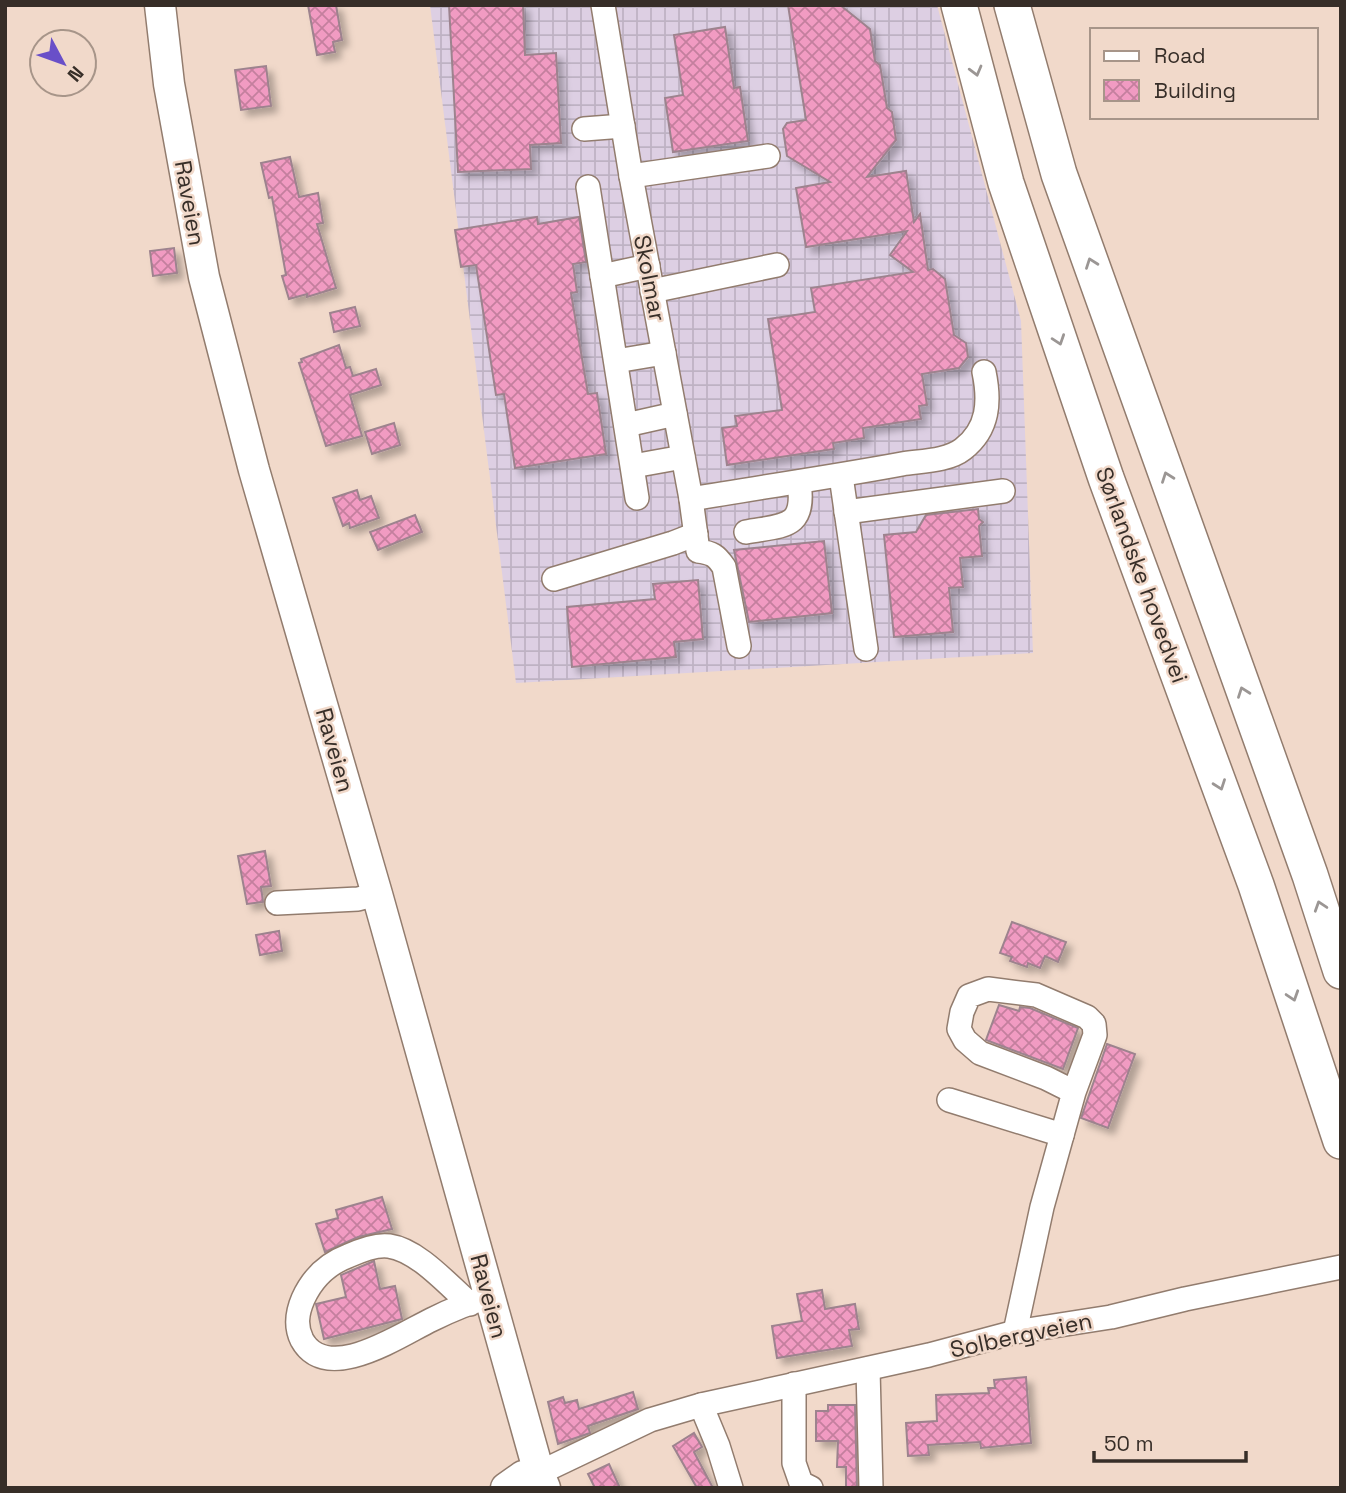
<svg xmlns="http://www.w3.org/2000/svg" width="1346" height="1493" font-family="'Space Grotesk',sans-serif">
<defs>
<pattern id="industrial-grid" width="8" height="8" patternUnits="userSpaceOnUse" patternTransform="scale(1.75)"><rect width="8" height="8" fill="#ddcfe3"/><path d="M0 4h8M4 0v8" fill="none" stroke="#beb2c3"/></pattern>
<pattern id="building-cross-hatch" width="8" height="8" patternUnits="userSpaceOnUse" patternTransform="scale(1.75)"><rect width="8" height="8" fill="#f19bc2"/><path d="M0 0l8 8M0 8l8-8" fill="none" stroke="#c47f9e"/></pattern>
<filter id="shadow"><feDropShadow dx="6" dy="6" stdDeviation="3.5" flood-color="#0004"/></filter>
</defs>
<rect width="100%" height="100%" fill="#f1d9ca"/>
<path fill="url(#industrial-grid)" d="M 430,5 L 937,5 L 1021,321 L 1033,653 L 516,683 Z"/>
<g fill="url(#building-cross-hatch)" stroke="#9d838e" stroke-width="2" filter="url(#shadow)">
<path d="M 308,5 L 336,5 L 342,40 L 333,42 L 335,52 L 317,55 Z"/>
<path d="M 449,5 L 523,5 L 525,55 L 556,53 L 561,143 L 530,145 L 531,169 L 458,172 Z"/>
<path d="M 788,5 L 840,5 L 870,29 L 875,61 L 880,65 L 887,108 L 892,112 L 896,140 L 867,177 L 906,171 L 914,222 L 920,214 L 928,270 L 933,269 L 945,279 L 954,335 L 966,343 L 968,357 L 959,368 L 922,374 L 927,405 L 919,406 L 921,419 L 863,428 L 864,438 L 833,443 L 834,449 L 727,465 L 722,428 L 737,426 L 735,416 L 782,410 L 768,319 L 815,312 L 811,288 L 913,272 L 890,255 L 907,231 L 806,247 L 796,188 L 830,182 L 787,156 L 783,129 L 787,123 L 806,120 Z"/>
<path d="M 725,27 L 734,88 L 740,87 L 748,141 L 673,152 L 665,98 L 683,95 L 674,35 Z"/>
<path d="M 266,66 L 271,106 L 241,110 L 235,70 Z"/>
<path d="M 290,157 L 299,197 L 318,193 L 323,223 L 317,224 L 336,288 L 307,297 L 307,294 L 289,299 L 282,276 L 286,275 L 272,197 L 269,198 L 261,163 Z"/>
<path d="M 537,217 L 538,224 L 579,217 L 586,262 L 573,264 L 577,292 L 571,293 L 588,394 L 597,393 L 606,454 L 515,468 L 504,394 L 496,395 L 476,265 L 461,267 L 455,230 Z"/>
<path d="M 174,248 L 177,273 L 153,276 L 150,251 Z"/>
<path d="M 355,307 L 360,326 L 334,332 L 330,313 Z"/>
<path d="M 339,345 L 346,368 L 350,367 L 353,376 L 376,369 L 381,385 L 350,395 L 362,436 L 326,446 L 299,363 L 302,362 L 301,359 Z"/>
<path d="M 394,423 L 400,445 L 372,454 L 365,432 Z"/>
<path d="M 357,490 L 360,500 L 371,496 L 379,518 L 350,528 L 349,523 L 343,526 L 333,498 Z"/>
<path d="M 978,509 L 979,519 L 983,522 L 979,526 L 982,556 L 960,558 L 963,587 L 949,588 L 953,632 L 894,637 L 884,535 L 916,532 L 926,515 Z"/>
<path d="M 415,515 L 422,532 L 378,550 L 370,532 Z"/>
<path d="M 824,541 L 832,613 L 749,622 L 734,550 Z"/>
<path d="M 698,580 L 703,639 L 674,642 L 676,657 L 572,667 L 567,607 L 655,599 L 653,584 Z"/>
<path d="M 265,851 L 271,886 L 261,887 L 263,902 L 247,904 L 238,856 Z"/>
<path d="M 1012,922 L 1066,942 L 1058,962 L 1045,956 L 1040,968 L 1028,963 L 1027,967 L 1010,961 L 1012,957 L 1000,953 Z"/>
<path d="M 279,931 L 282,951 L 260,955 L 256,935 Z"/>
<path d="M 999,1005 L 1019,1011 L 1020,1007 L 1030,1008 L 1078,1028 L 1063,1069 L 986,1040 Z"/>
<path d="M 1107,1044 L 1135,1054 L 1108,1128 L 1081,1118 Z"/>
<path d="M 382,1197 L 392,1229 L 358,1237 L 325,1252 L 316,1224 L 338,1218 L 336,1210 Z"/>
<path d="M 374,1261 L 380,1289 L 395,1286 L 402,1319 L 324,1339 L 316,1304 L 346,1297 L 341,1275 Z"/>
<path d="M 822,1290 L 825,1309 L 855,1304 L 859,1329 L 849,1330 L 852,1346 L 777,1358 L 772,1326 L 802,1321 L 797,1294 Z"/>
<path d="M 1026,1377 L 1031,1443 L 981,1448 L 980,1442 L 928,1445 L 929,1455 L 908,1456 L 906,1423 L 937,1421 L 936,1395 L 989,1393 L 988,1388 L 995,1388 L 994,1380 Z"/>
<path d="M 633,1392 L 638,1409 L 588,1426 L 590,1433 L 558,1444 L 548,1402 L 563,1397 L 565,1403 L 577,1400 L 579,1409 Z"/>
<path d="M 828,1405 L 855,1405 L 857,1488 L 846,1488 L 846,1467 L 837,1467 L 838,1441 L 816,1441 L 816,1411 L 828,1411 Z"/>
<path d="M 694,1433 L 702,1447 L 694,1452 L 713,1488 L 697,1488 L 673,1446 Z"/>
<path d="M 609,1464 L 620,1488 L 595,1488 L 588,1474 Z"/>
</g>
<g fill="none" stroke-linecap="round" stroke-linejoin="round">
<g stroke="#927c6e" stroke-width="26">
<g id="minor">
<path d="M 603,5 L 631,176 L 691,499 L 698,551 C 712,553 716,555 724,567 L 739,646"/>
<path d="M 584,129 L 623,126"/>
<path d="M 631,176 L 768,156"/>
<path d="M 588,187 L 637,498"/>
<path d="M 602,276 L 648,266"/>
<path d="M 652,291 L 777,265"/>
<path d="M 616,361 L 664,353"/>
<path d="M 626,425 L 675,414"/>
<path d="M 633,466 L 683,457"/>
<path d="M 841,476 L 866,649"/>
<path d="M 691,499 C 761,487 832,477 902,464 C 920,461 948,461 963,449 C 989,429 990,401 984,372"/>
<path d="M 846,512 L 1003,491"/>
<path d="M 746,532 C 784,525 806,529 799,482"/>
<path d="M 554,579 L 673,543 L 696,534"/>
<path d="M 277,903 L 358,899 L 377,894"/>
<path d="M 949,1100 L 1062,1135"/>
<path d="M 470,1304 C 448,1285 418,1250 389,1246 C 376,1244 359,1251 348,1256 C 327,1264 312,1279 303,1299 C 297,1313 295,1326 302,1340 C 327,1385 400,1335 431,1320 C 449,1311 470,1302 490,1297"/>
<path d="M 1015,1332 L 1042,1207 L 1074,1092 L 1095,1035 L 1094,1024 L 1087,1017 L 1036,995 L 988,989 L 969,996 L 962,1012 L 959,1029 L 965,1040 L 980,1053 L 1046,1078 L 1074,1092"/>
<path d="M 868,1369 L 871,1488"/>
<path d="M 794,1384 L 794,1463 L 801,1483 L 811,1488"/>
<path d="M 701,1405 L 718,1446 L 731,1488"/>
<path d="M 539,1473 L 650,1420 L 701,1405 L 929,1355 L 1015,1332 L 1111,1317 L 1185,1299 L 1341,1267"/>
</g>
</g>
<g stroke="#927c6e" stroke-width="33">
<g id="major">
<path d="M 160,5 L 169,84 L 204,277 L 254,470 L 377,894 L 539,1473 L 545,1488"/>
<path d="M 506,1488 L 523,1476 L 539,1473"/>
</g>
</g>
<g stroke="#927c6e" stroke-width="38">
<g id="highway">
<path d="M 959,5 L 1006,183 L 1106,478 L 1256,885 L 1341,1141"/>
<path d="M 1012,5 L 1059,174 L 1310,875 L 1341,971"/>
</g>
</g>
<use href="#minor" stroke="#fff" stroke-width="23"/>
<use href="#major" stroke="#fff" stroke-width="30"/>
<use href="#highway" stroke="#fff" stroke-width="35"/>
</g>
<defs><path id="oneway-chevron" d="M-2-3.5L2.5 0L-2 3.5" fill="none" stroke-width="1.6" stroke-linecap="round" stroke-linejoin="round" transform="scale(1.75)"/></defs>
<g stroke="#9b9694">
<use href="#oneway-chevron" transform="translate(976 71) rotate(75)"/>
<use href="#oneway-chevron" transform="translate(1091 263) rotate(-110)"/>
<use href="#oneway-chevron" transform="translate(1059 340) rotate(71)"/>
<use href="#oneway-chevron" transform="translate(1167 477) rotate(-110)"/>
<use href="#oneway-chevron" transform="translate(1243 692) rotate(-110)"/>
<use href="#oneway-chevron" transform="translate(1220 785) rotate(70)"/>
<use href="#oneway-chevron" transform="translate(1320 906) rotate(-108)"/>
<use href="#oneway-chevron" transform="translate(1293 996) rotate(72)"/>
</g>
<g text-anchor="middle" dominant-baseline="central" stroke-width="5" stroke-linejoin="round" paint-order="stroke">
<g font-size="23" fill="#372e28" stroke="#f1d9ca">
<text transform="translate(190 203) rotate(80)">Raveien</text>
<text transform="translate(650 278) rotate(79)">Skolmar</text>
<text transform="translate(1142 575) rotate(70)">Sørlandske hovedvei</text>
<text transform="translate(335 750) rotate(74)">Raveien</text>
<text transform="translate(489 1296) rotate(75)">Raveien</text>
<text transform="translate(1021 1335) rotate(-12)">Solbergveien</text>
</g>
</g>
<rect width="1346" height="1493" fill="none" stroke="#372e28" stroke-width="14"/>
<rect x="1090" y="28" width="228" height="91" fill="#f1d9ca" stroke="#a79589" stroke-width="2"/>
<rect x="1104" y="51" width="35" height="10" fill="#ffffff" stroke="#a79589" stroke-width="2"/>
<text x="1154" y="63" font-size="21" fill="#372e28">Road</text>
<rect x="1104" y="80" width="35" height="21" fill="url(#building-cross-hatch)" stroke="#a79589" stroke-width="2"/>
<text x="1154" y="98" font-size="21" fill="#372e28">Building</text>
<g transform="translate(63 63) rotate(131)"><circle r="33" fill="#f1d9ca" stroke="#a79589" stroke-width="2"/>
<path d="M0-5L12 26L0 18L-12 26Z" fill="#694fc8"/>
<text y="-10" font-size="19" font-weight="bold" text-anchor="middle" fill="#372e28">N</text>
</g>
<path d="M1094 1451v10h152v-10" fill="none" stroke="#372e28" stroke-width="3.5"/>
<text x="1104" y="1451" font-size="21" fill="#372e28" stroke="#f1d9ca" stroke-width="5" paint-order="stroke">50 m</text>
</svg>
